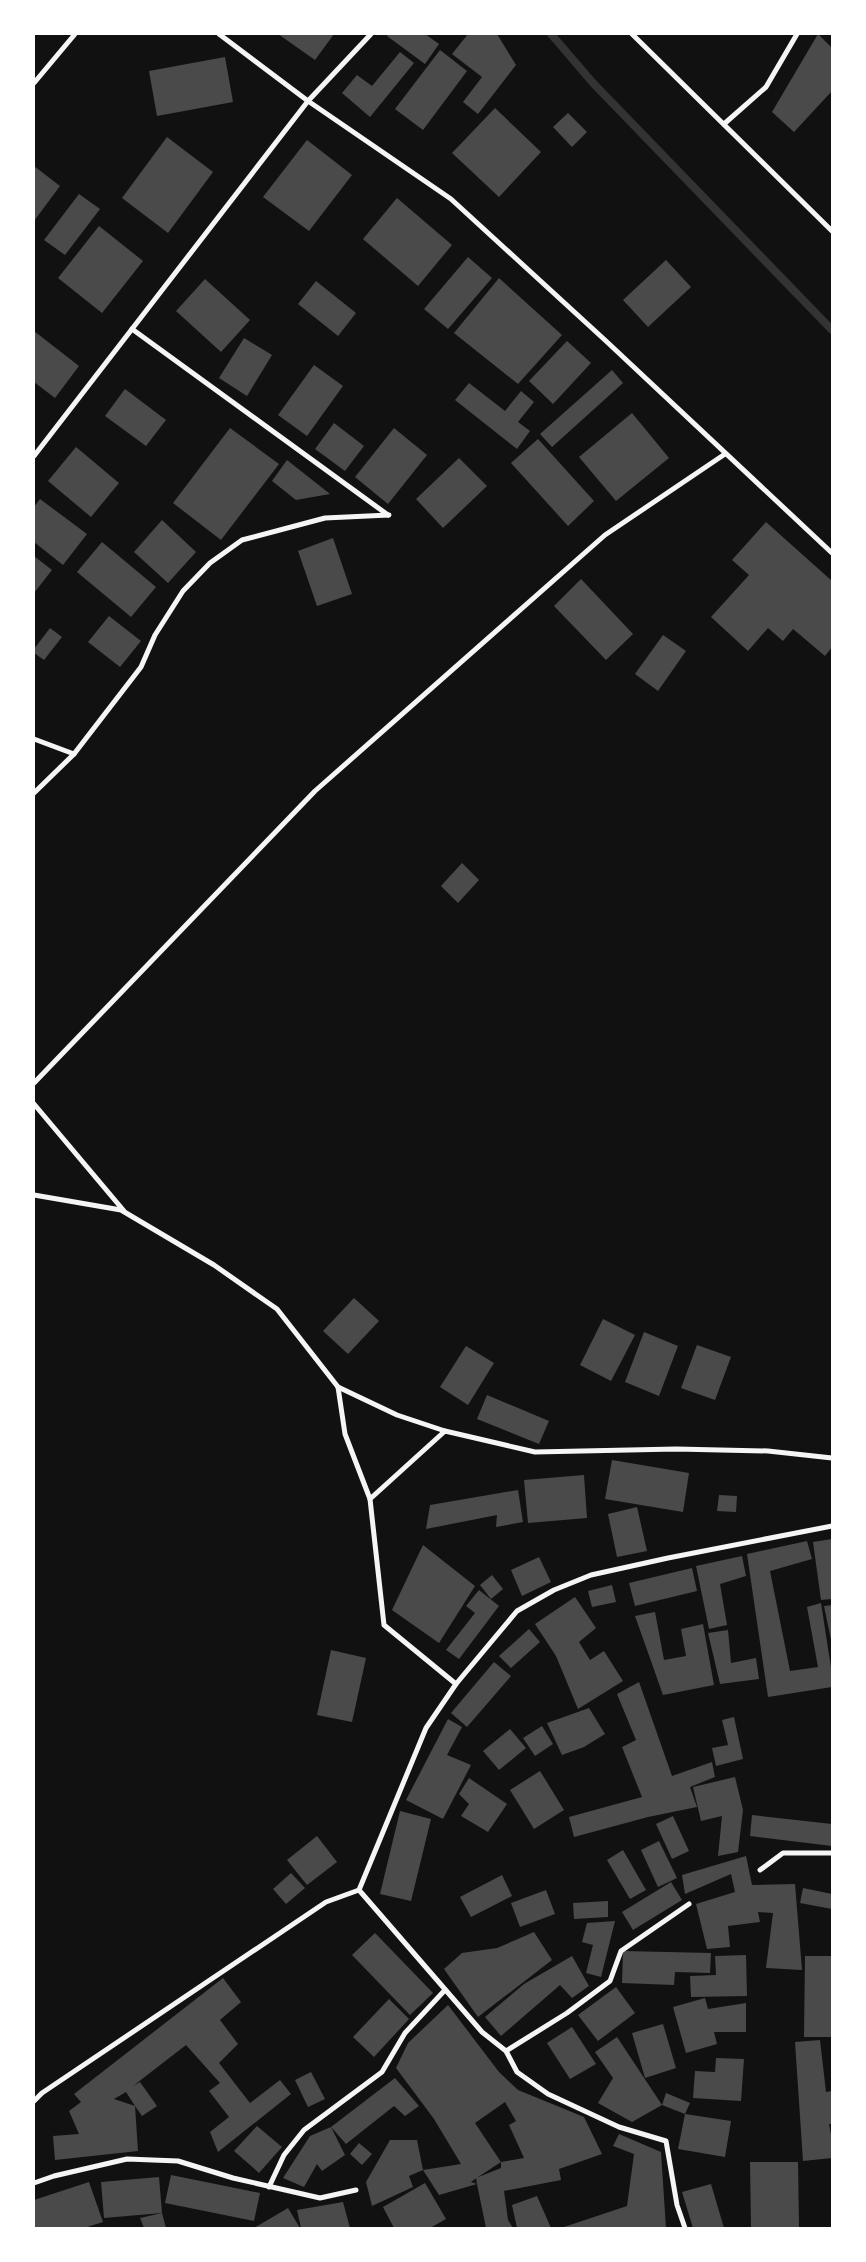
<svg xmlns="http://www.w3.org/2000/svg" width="866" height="2262" font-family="'Golos Text',sans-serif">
<rect width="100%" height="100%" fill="#111"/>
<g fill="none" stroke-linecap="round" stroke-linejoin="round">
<path stroke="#333" stroke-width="8" d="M 551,34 L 593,83 L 832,330"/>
</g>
<g fill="#4a4a4a" fill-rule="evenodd">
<path d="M 278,34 L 334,34 L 315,60 Z"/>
<path d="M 388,34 L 425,34 L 439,44 L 425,64 L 387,36 Z"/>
<path d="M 468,34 L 497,34 L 516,65 L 478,114 L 463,102 L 482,77 L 452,54 Z"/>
<path d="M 818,34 L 832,48 L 832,91 L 794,132 L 772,112 Z"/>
<path d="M 440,50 L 467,71 L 423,130 L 395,109 Z"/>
<path d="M 400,52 L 414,63 L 370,117 L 342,93 L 357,75 L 372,86 Z"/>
<path d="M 225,57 L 233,102 L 157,116 L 149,71 Z"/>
<path d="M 495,108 L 541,152 L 499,197 L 452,153 Z"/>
<path d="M 568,113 L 587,132 L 572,147 L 553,127 Z"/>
<path d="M 167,137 L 213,172 L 168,233 L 122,198 Z"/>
<path d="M 307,140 L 352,175 L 309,231 L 263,197 Z"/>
<path d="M 34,166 L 60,186 L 34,221 Z"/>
<path d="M 79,194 L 100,209 L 65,255 L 44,240 Z"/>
<path d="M 397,198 L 452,245 L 418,286 L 363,239 Z"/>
<path d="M 99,226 L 143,261 L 102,313 L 58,278 Z"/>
<path d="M 468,257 L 492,278 L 448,329 L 424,309 Z"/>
<path d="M 666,260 L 691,287 L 648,327 L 623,300 Z"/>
<path d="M 499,278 L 562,335 L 518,384 L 454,333 Z"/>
<path d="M 205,279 L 250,320 L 221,352 L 176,311 Z"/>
<path d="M 316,281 L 356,313 L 338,336 L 298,304 Z"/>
<path d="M 34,331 L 79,366 L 55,398 L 34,382 Z"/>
<path d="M 244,338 L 272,355 L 247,396 L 219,378 Z"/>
<path d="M 567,341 L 591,363 L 553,404 L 529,381 Z"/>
<path d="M 314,365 L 343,386 L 307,436 L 278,415 Z"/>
<path d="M 612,370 L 623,383 L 552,447 L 540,434 Z"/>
<path d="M 469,383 L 505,411 L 521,391 L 534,402 L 518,422 L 530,431 L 517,449 L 455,400 Z"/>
<path d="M 125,389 L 166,420 L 146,446 L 105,416 Z"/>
<path d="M 632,413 L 669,458 L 616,501 L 579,457 Z"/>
<path d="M 334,423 L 364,446 L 345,471 L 315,449 Z"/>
<path d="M 230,428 L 279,464 L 221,540 L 173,503 Z"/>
<path d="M 394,428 L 427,455 L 388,504 L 355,477 Z"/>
<path d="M 538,439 L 594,501 L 568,526 L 511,463 Z"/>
<path d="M 76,447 L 119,483 L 91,517 L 48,481 Z"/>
<path d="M 459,458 L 487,486 L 443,528 L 416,499 Z"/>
<path d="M 287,460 L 330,494 L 296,500 L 272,481 Z"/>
<path d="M 40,499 L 87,534 L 63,565 L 34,542 L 34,507 Z"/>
<path d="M 162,520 L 196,552 L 168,583 L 134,552 Z"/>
<path d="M 766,522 L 832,581 L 832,647 L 825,656 L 793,629 L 783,641 L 768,628 L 748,651 L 711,617 L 749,575 L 732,560 Z"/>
<path d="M 333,538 L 352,594 L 317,606 L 298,551 Z"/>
<path d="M 102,542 L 156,587 L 131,617 L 77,572 Z"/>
<path d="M 34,556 L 52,570 L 34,593 Z"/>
<path d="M 581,579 L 633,634 L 606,660 L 554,606 Z"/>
<path d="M 109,616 L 141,641 L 120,667 L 88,642 Z"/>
<path d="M 50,628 L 62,637 L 44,660 L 34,653 L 34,649 Z"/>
<path d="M 663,635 L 686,651 L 658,691 L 635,674 Z"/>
<path d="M 462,863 L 479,880 L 458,903 L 441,886 Z"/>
<path d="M 354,1298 L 379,1321 L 348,1354 L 323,1331 Z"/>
<path d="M 603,1319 L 635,1335 L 611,1381 L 580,1365 Z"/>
<path d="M 644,1332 L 678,1346 L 659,1396 L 625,1382 Z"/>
<path d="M 697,1345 L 731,1357 L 715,1400 L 681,1388 Z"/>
<path d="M 466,1346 L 494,1363 L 468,1405 L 440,1387 Z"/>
<path d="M 487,1395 L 549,1421 L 539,1444 L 477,1419 Z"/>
<path d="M 612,1460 L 689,1473 L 683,1512 L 605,1499 Z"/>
<path d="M 584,1475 L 587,1518 L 528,1523 L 524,1480 Z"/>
<path d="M 518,1490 L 523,1522 L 496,1527 L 497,1515 L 426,1529 L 430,1505 Z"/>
<path d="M 719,1495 L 737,1496 L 736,1512 L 717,1511 Z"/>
<path d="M 637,1507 L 647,1551 L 617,1557 L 608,1514 Z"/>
<path d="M 832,1539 L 832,1599 L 821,1600 L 813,1542 Z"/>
<path d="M 807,1541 L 812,1559 L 770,1571 L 790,1671 L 818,1667 L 807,1607 L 821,1603 L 832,1674 L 832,1687 L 768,1697 L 747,1554 Z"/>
<path d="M 423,1545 L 475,1586 L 439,1643 L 392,1610 Z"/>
<path d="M 742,1556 L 746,1576 L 720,1584 L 727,1625 L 709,1629 L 696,1566 Z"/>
<path d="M 539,1557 L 551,1582 L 522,1596 L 511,1570 Z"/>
<path d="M 692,1568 L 697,1591 L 635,1606 L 629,1583 Z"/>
<path d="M 492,1575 L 503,1589 L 491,1599 L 480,1585 Z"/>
<path d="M 612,1585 L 616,1602 L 592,1607 L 588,1591 Z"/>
<path d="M 479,1590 L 499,1606 L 459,1659 L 446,1650 L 475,1613 L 466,1606 Z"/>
<path d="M 575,1597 L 596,1628 L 579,1642 L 590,1660 L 604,1651 L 623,1681 L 578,1709 L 556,1656 L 535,1624 Z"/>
<path d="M 832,1605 L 832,1640 L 831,1640 L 824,1606 Z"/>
<path d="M 655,1612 L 664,1660 L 686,1656 L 681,1629 L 703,1624 L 714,1685 L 663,1695 L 635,1616 Z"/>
<path d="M 529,1629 L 540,1642 L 511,1668 L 499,1656 Z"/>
<path d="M 728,1630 L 731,1663 L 756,1658 L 759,1679 L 720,1684 L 708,1633 Z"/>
<path d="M 331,1650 L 366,1658 L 352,1722 L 317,1715 Z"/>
<path d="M 494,1662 L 511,1676 L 467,1727 L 451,1713 Z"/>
<path d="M 639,1682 L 672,1776 L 712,1762 L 715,1777 L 690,1787 L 697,1807 L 648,1817 L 574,1837 L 569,1817 L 642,1797 L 622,1747 L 636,1740 L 617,1694 Z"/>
<path d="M 589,1708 L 605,1734 L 584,1747 L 562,1755 L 547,1723 Z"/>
<path d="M 734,1717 L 743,1759 L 716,1766 L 712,1748 L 728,1745 L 722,1720 Z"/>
<path d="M 448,1719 L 462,1727 L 447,1755 L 471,1765 L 443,1819 L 406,1800 Z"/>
<path d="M 542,1726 L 553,1744 L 535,1756 L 523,1738 Z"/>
<path d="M 510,1729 L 526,1748 L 499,1770 L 483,1751 Z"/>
<path d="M 540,1771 L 564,1810 L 534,1829 L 510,1790 Z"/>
<path d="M 735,1777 L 743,1810 L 738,1852 L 718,1856 L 722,1816 L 701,1821 L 693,1787 Z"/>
<path d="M 469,1778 L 507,1804 L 488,1832 L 461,1816 L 469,1804 L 459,1794 Z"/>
<path d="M 400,1811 L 431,1819 L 411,1901 L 380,1894 Z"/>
<path d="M 752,1815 L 832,1824 L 832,1846 L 750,1836 Z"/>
<path d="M 673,1816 L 689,1851 L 672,1859 L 656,1824 Z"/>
<path d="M 317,1836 L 337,1862 L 307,1885 L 287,1860 Z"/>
<path d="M 659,1841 L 677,1878 L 658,1887 L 641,1850 Z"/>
<path d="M 623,1850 L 646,1890 L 630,1899 L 607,1860 Z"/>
<path d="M 746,1856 L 752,1885 L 795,1884 L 802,1970 L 766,1968 L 773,1913 L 758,1912 L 760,1922 L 728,1926 L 730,1947 L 707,1949 L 696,1904 L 735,1892 L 731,1874 L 685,1894 L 682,1875 Z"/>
<path d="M 291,1873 L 305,1888 L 286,1904 L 273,1889 Z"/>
<path d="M 502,1875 L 512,1896 L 471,1917 L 460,1897 Z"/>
<path d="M 671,1882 L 682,1900 L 633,1930 L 622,1912 Z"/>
<path d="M 803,1888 L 832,1894 L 832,1909 L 800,1903 Z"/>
<path d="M 546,1890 L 555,1914 L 520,1927 L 511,1903 Z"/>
<path d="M 608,1901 L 608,1917 L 574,1919 L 573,1903 Z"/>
<path d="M 615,1921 L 601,1977 L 586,1973 L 593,1945 L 582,1942 L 587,1923 Z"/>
<path d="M 534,1932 L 552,1960 L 478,2017 L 444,1969 L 462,1953 L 497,1948 Z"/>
<path d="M 375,1933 L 433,1993 L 410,2015 L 352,1955 Z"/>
<path d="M 623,1951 L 711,1953 L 710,1973 L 675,1972 L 674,1985 L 622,1983 Z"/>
<path d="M 746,1955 L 747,1996 L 691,1997 L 690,1976 L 716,1975 L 715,1956 Z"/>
<path d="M 572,1956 L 589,1986 L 572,1998 L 560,1985 L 501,2036 L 485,2017 L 524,1984 Z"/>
<path d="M 805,1956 L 832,1956 L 831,2037 L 804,2037 Z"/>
<path d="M 223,1978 L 241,2002 L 220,2020 L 238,2044 L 219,2063 L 250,2103 L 280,2080 L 291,2094 L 218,2152 L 210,2132 L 229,2117 L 209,2091 L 220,2083 L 186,2045 L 133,2086 L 140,2082 L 157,2106 L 142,2116 L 135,2106 L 138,2151 L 55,2160 L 53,2136 L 79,2134 L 69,2111 L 81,2102 L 74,2094 ZM 126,2092 L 135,2106 L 114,2099 Z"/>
<path d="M 616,1987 L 635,2013 L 598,2041 L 578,2015 Z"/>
<path d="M 705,1998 L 708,2009 L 746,2003 L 746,2032 L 714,2032 L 717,2044 L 686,2053 L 673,2007 Z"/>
<path d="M 389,1999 L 409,2019 L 374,2057 L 353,2037 Z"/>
<path d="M 448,2005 L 499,2072 L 518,2090 L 584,2117 L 602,2154 L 559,2169 L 561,2180 L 504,2191 L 508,2220 L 513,2228 L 486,2228 L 477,2184 L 439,2195 L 423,2170 L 461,2164 L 434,2119 L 396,2068 L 408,2043 ZM 505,2102 L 516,2121 L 509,2125 L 524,2158 L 501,2162 L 501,2168 L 476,2178 L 477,2184 L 471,2182 L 475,2179 L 501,2162 L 475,2123 Z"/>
<path d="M 663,2024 L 676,2068 L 645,2078 L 632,2033 Z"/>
<path d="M 572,2027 L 596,2064 L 570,2079 L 547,2043 Z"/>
<path d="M 617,2037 L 662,2105 L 666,2093 L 690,2103 L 685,2114 L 662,2105 L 632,2122 L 598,2103 L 613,2078 L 595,2052 Z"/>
<path d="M 820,2040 L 826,2092 L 832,2091 L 832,2124 L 829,2124 L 832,2140 L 832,2158 L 803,2161 L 795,2042 Z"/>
<path d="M 716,2058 L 744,2059 L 741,2101 L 693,2098 L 695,2071 L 715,2072 Z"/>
<path d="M 311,2072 L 325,2099 L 308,2107 L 295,2080 Z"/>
<path d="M 395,2078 L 419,2106 L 405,2116 L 394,2106 L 346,2144 L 331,2127 Z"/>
<path d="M 685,2114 L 731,2121 L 725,2157 L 678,2149 Z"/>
<path d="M 257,2126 L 282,2147 L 259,2173 L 234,2151 Z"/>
<path d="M 331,2127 L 345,2155 L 322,2171 L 317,2164 L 304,2187 L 283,2178 L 310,2136 Z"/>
<path d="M 619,2134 L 661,2152 L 666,2228 L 561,2228 L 627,2206 L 634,2154 L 613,2146 Z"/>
<path d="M 390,2140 L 417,2140 L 423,2170 L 409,2176 L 413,2187 L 372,2206 L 366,2182 Z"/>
<path d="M 359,2143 L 372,2154 L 362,2165 L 350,2154 Z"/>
<path d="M 750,2162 L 798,2162 L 799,2227 L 751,2228 Z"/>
<path d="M 171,2175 L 260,2193 L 254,2221 L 165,2203 Z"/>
<path d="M 159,2177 L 162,2213 L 104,2218 L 101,2182 Z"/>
<path d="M 89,2182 L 103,2222 L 84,2228 L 34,2228 L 34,2200 Z"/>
<path d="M 425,2183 L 446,2219 L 430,2228 L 394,2228 L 383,2207 Z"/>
<path d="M 711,2184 L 724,2228 L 693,2228 L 682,2192 Z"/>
<path d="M 537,2196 L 551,2228 L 517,2228 L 512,2205 Z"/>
<path d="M 343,2202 L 350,2228 L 301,2228 L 297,2210 Z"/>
<path d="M 288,2208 L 300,2228 L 254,2228 Z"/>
<path d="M 162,2213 L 166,2228 L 144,2228 L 140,2218 Z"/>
</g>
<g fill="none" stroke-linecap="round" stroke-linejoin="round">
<g stroke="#f5f5f5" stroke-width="5">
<path d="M 219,34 L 308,101 L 451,199 L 606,341 L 832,553"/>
<path d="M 632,34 L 832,231"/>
<path d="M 34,83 L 75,34"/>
<path d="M 724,124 L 766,87 L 797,34"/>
<path d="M 132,329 L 388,515"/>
<path d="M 34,456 L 308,101 L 371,34"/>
<path d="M 34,739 L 74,754"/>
<path d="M 34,793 L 74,754 L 141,667 L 155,635 L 183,591 L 210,563 L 242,540 L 325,518 L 389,515"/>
<path d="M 34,1083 L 315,791 L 605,535 L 725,454"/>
<path d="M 34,1104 L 124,1211"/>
<path d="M 34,1195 L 121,1210 L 214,1265 L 277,1309 L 338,1387 L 345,1434 L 370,1499"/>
<path d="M 338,1387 L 397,1415 L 445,1431"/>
<path d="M 456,1684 L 384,1625 L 370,1499 L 445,1431 L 535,1452 L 676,1449 L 768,1451 L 832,1458"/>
<path d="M 760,1870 L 783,1853 L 832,1853"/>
<path d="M 359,1890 L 482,2032 L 506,2051 L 517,2072 L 548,2094 L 619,2127 L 666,2141 L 677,2205 L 685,2228"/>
<path d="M 506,2051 L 567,2013 L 610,1981 L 621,1951 L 689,1904"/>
<path d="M 34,2101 L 42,2093 L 326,1902 L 359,1890 L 426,1728 L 456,1684 L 517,1611 L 554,1590 L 591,1575 L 668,1558 L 832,1526"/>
<path d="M 34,2183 L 54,2176 L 127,2159 L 178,2161 L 233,2178 L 320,2198 L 356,2190"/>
<path d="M 269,2187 L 284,2155 L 304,2130 L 382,2072 L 405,2033 L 445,1990"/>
</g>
</g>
<rect width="866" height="2262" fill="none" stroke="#ffffff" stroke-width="70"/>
</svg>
